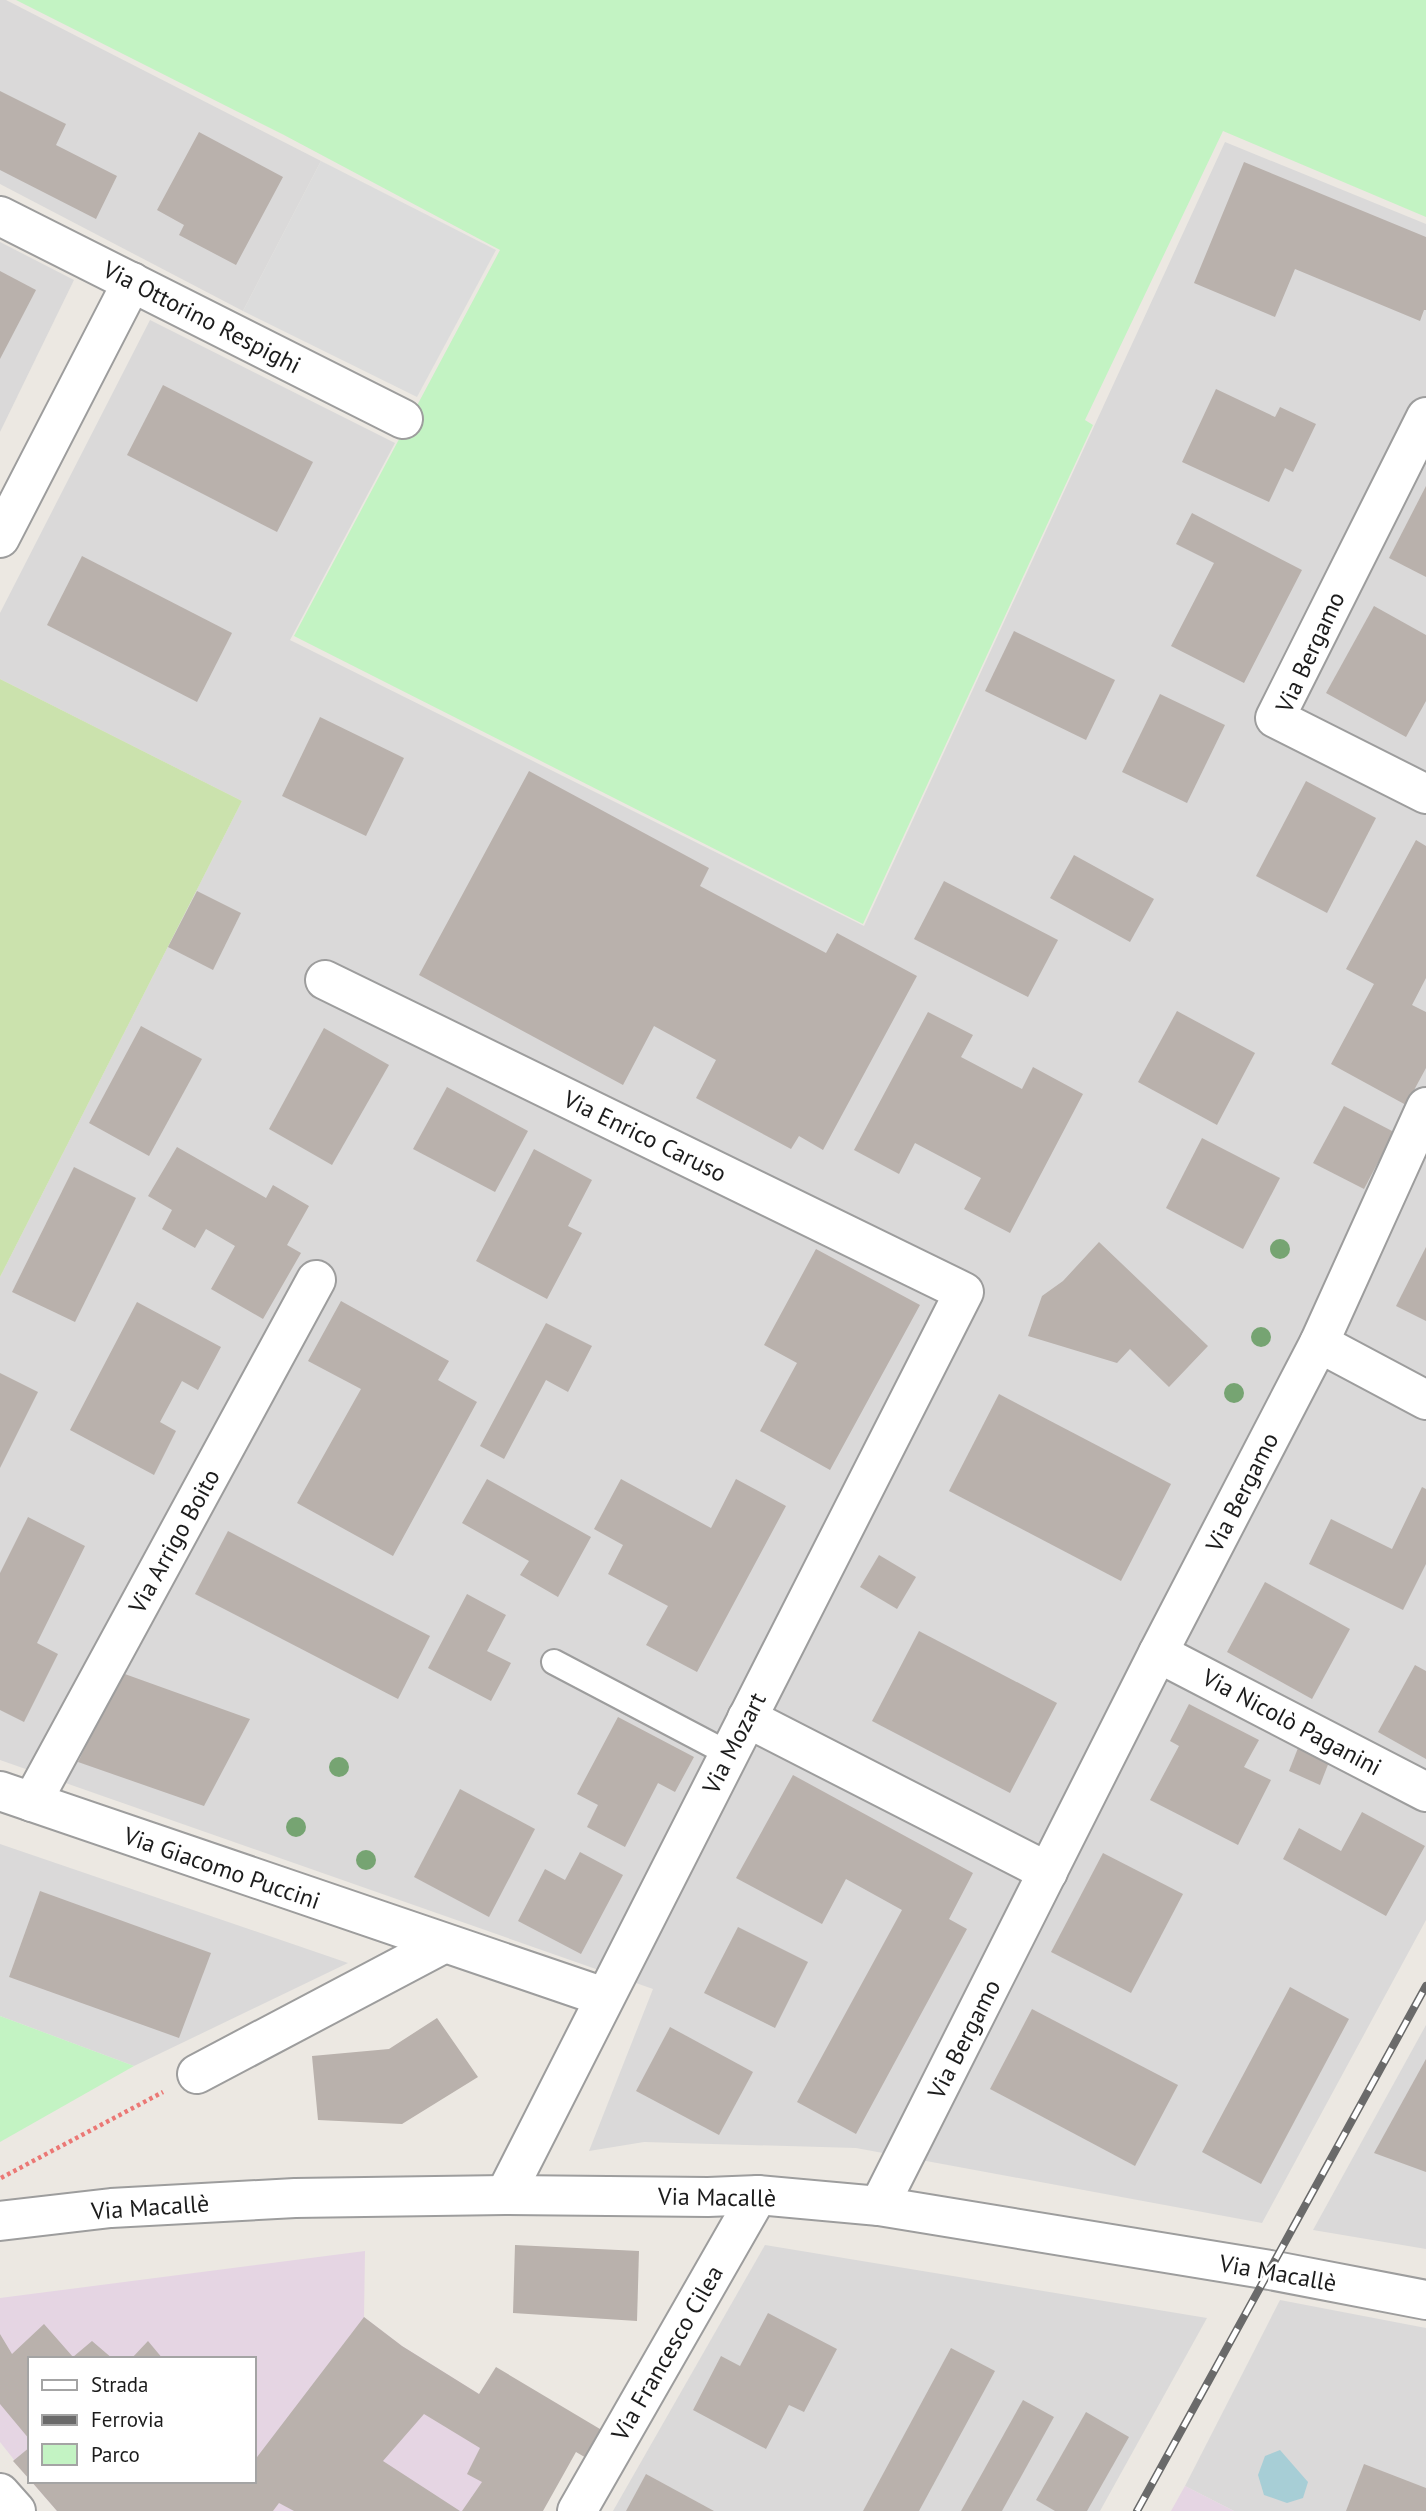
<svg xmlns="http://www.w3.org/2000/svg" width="1426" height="2511" font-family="'PT Sans',sans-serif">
<rect width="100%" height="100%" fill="#ece8e2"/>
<g fill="#dad9d9">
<path d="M 0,0 L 6,0 L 321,161 L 243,311 L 0,184 Z"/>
<path d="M 1225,142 L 1426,224 L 1426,1920 L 1262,2223 L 856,2148 L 644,2142 L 589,2151 L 653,1989 L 0,1760 L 0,1277 L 242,801 L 0,679 L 0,613 L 150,320 L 395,443 L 290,640 L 864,926 Z"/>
<path d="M 0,242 L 74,280 L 0,432 Z"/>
<path d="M 0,1844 L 348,1963 L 134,2066 L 0,2016 Z"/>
<path d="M 1426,2025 L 1426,2249 L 1313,2230 Z"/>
<path d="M 765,2245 L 1207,2318 L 1100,2511 L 613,2511 Z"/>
<path d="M 1280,2300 L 1426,2328 L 1426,2511 L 1234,2511 L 1185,2486 Z"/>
</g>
<g fill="#e5d5e3">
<path d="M 365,2251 L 364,2317 L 402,2346 L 479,2394 L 543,2511 L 57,2511 L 31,2481 L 254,2481 L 254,2359 L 30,2359 L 30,2480 L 0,2442 L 0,2298 Z"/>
<path d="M 1185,2486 L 1234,2511 L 1171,2511 Z"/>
</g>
<path fill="#cbe2ad" d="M 0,679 L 242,801 L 0,1277 Z"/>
<g fill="#c3f3c3">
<path d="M 16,0 L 1426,0 L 1426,217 L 1223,131 L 1085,420 L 1093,425 L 863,924 L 294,636 L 500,250 L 284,135 Z"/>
<path d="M 0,2016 L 134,2066 L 0,2142 Z"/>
</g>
<path fill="#dcdcdc" d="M 321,161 L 496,250 L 417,397 L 243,311 Z"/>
<path fill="#a7ced6" d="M 1280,2450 L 1308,2482 L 1303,2498 L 1287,2503 L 1264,2495 L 1258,2475 L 1265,2456 Z"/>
<g fill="#b9b1ac">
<path d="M 0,91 L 66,124 L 56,145 L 117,176 L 96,219 L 0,170 Z"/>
<path d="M 199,132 L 283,177 L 236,265 L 179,235 L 184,225 L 157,210 Z"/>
<path d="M 1244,162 L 1426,237 L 1426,310 L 1424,310 L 1420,321 L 1295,269 L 1275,317 L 1194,283 Z"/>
<path d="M 0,271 L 36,290 L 0,359 Z"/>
<path d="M 163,385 L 313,462 L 277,532 L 127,455 Z"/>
<path d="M 1216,389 L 1275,417 L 1280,407 L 1316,424 L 1293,472 L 1285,468 L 1269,502 L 1182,462 Z"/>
<path d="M 1426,486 L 1426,577 L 1389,558 Z"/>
<path d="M 1192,513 L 1302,570 L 1244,683 L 1171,646 L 1214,563 L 1176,544 Z"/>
<path d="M 82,556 L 232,633 L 197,702 L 47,625 Z"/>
<path d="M 1374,606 L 1426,635 L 1426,701 L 1406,737 L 1326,693 Z"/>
<path d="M 1014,631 L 1115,680 L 1086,740 L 985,691 Z"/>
<path d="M 1160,694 L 1225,725 L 1187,803 L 1122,772 Z"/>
<path d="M 320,717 L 404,758 L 366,836 L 282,796 Z"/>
<path d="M 529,771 L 709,868 L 700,886 L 826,953 L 837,933 L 917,976 L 823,1150 L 799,1136 L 791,1149 L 696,1098 L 716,1060 L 654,1026 L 623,1085 L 419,975 Z"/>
<path d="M 1306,781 L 1376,818 L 1327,913 L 1256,876 Z"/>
<path d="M 1416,840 L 1426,846 L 1426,978 L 1412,1005 L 1426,1012 L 1426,1068 L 1406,1105 L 1331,1064 L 1374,984 L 1346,969 Z"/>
<path d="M 1074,855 L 1154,899 L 1130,942 L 1050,898 Z"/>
<path d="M 944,881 L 1058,940 L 1028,997 L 914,939 Z"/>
<path d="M 197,891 L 241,913 L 213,970 L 168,947 Z"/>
<path d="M 1177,1011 L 1255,1053 L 1217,1125 L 1138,1082 Z"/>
<path d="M 928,1012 L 973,1035 L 961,1057 L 1022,1089 L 1033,1067 L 1083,1094 L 1010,1233 L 964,1209 L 981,1178 L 915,1143 L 899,1174 L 854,1150 Z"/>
<path d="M 141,1026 L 202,1059 L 149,1156 L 89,1123 Z"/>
<path d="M 324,1028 L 389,1065 L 332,1165 L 269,1129 Z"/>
<path d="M 447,1087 L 528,1131 L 495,1192 L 413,1149 Z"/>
<path d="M 1344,1106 L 1394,1132 L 1364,1189 L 1313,1163 Z"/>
<path d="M 1202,1138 L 1280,1178 L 1243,1249 L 1166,1208 Z"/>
<path d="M 177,1147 L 266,1198 L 273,1185 L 309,1206 L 287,1245 L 301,1253 L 263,1319 L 211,1289 L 235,1246 L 206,1229 L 195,1248 L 162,1229 L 172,1210 L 148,1196 Z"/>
<path d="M 534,1149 L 592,1180 L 568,1226 L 582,1233 L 547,1299 L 476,1261 Z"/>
<path d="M 74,1167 L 136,1198 L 75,1322 L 12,1292 Z"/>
<path d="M 1099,1242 L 1208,1346 L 1169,1387 L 1130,1349 L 1117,1363 L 1028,1336 L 1042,1296 L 1063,1281 Z"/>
<path d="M 1426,1247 L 1426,1321 L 1396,1306 Z"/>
<path d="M 816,1249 L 920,1305 L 830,1470 L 760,1431 L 797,1363 L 764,1345 Z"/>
<path d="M 341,1301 L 449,1361 L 438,1380 L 477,1402 L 393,1556 L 297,1503 L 361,1389 L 308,1361 Z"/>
<path d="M 137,1302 L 221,1347 L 198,1390 L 182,1381 L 160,1422 L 176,1431 L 154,1475 L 70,1430 Z"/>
<path d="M 546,1323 L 592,1346 L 568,1392 L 546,1380 L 504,1459 L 480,1446 Z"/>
<path d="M 0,1373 L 38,1392 L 0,1468 Z"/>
<path d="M 999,1394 L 1171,1484 L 1121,1581 L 949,1491 Z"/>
<path d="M 487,1479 L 591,1537 L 558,1597 L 520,1575 L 529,1561 L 462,1523 Z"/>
<path d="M 621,1479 L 711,1528 L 736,1479 L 786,1506 L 697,1672 L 646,1645 L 668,1606 L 608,1574 L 623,1545 L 594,1529 Z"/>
<path d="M 1422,1487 L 1426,1489 L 1426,1564 L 1403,1610 L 1309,1564 L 1331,1519 L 1392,1549 Z"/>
<path d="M 28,1517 L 85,1546 L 37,1643 L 58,1654 L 24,1722 L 0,1710 L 0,1573 Z"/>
<path d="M 228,1531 L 430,1636 L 398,1699 L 195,1594 Z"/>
<path d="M 879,1555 L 916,1577 L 897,1609 L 860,1587 Z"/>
<path d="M 1265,1582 L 1350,1629 L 1312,1699 L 1227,1652 Z"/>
<path d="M 467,1594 L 506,1615 L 487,1651 L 511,1663 L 491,1701 L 428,1668 Z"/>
<path d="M 919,1631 L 1057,1703 L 1010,1793 L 872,1721 Z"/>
<path d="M 1415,1665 L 1426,1671 L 1426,1759 L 1378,1732 Z"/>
<path d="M 122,1673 L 250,1719 L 204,1806 L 78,1762 Z"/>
<path d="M 1189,1704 L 1259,1740 L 1244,1767 L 1271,1780 L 1238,1845 L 1150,1800 L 1179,1746 L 1170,1741 Z"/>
<path d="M 618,1717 L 694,1757 L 675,1792 L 658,1783 L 625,1847 L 587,1827 L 598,1805 L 577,1794 Z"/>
<path d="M 1298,1748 L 1329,1762 L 1320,1785 L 1289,1771 Z"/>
<path d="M 793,1775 L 973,1873 L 949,1919 L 967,1929 L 856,2134 L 797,2102 L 902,1910 L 846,1879 L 822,1924 L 736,1878 Z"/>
<path d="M 460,1789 L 535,1829 L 489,1917 L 414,1877 Z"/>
<path d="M 1362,1812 L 1425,1846 L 1386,1916 L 1283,1859 L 1299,1828 L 1341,1851 Z"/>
<path d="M 580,1852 L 623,1875 L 581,1954 L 518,1921 L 545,1869 L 565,1880 Z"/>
<path d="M 1103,1853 L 1183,1894 L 1131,1993 L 1051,1952 Z"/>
<path d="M 40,1891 L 211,1953 L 179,2038 L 9,1977 Z"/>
<path d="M 738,1927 L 808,1962 L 775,2028 L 704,1993 Z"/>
<path d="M 1290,1987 L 1349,2019 L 1261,2184 L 1202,2152 Z"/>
<path d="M 1032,2009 L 1178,2085 L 1135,2166 L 990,2089 Z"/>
<path d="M 437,2018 L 478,2077 L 402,2124 L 318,2120 L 312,2056 L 389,2049 Z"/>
<path d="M 670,2027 L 753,2072 L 719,2135 L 636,2091 Z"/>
<path d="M 1426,2059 L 1426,2172 L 1374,2153 Z"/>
<path d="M 515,2245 L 639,2251 L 637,2321 L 513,2313 Z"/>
<path d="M 768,2313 L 837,2349 L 804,2412 L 789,2405 L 766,2449 L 693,2410 L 721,2356 L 740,2366 Z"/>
<path d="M 364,2317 L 402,2346 L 479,2394 L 496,2367 L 605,2432 L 588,2459 L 576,2452 L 543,2511 L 462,2511 L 482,2482 L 467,2474 L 480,2448 L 424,2414 L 383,2461 L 460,2511 L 294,2511 L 279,2503 L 273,2511 L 57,2511 L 31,2481 L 254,2481 L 254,2461 Z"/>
<path d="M 44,2324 L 73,2357 L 92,2341 L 113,2359 L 30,2359 L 30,2440 L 0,2404 L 0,2334 L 12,2354 Z"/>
<path d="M 148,2341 L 163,2359 L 131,2359 Z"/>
<path d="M 951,2348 L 995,2371 L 919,2511 L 863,2511 Z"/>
<path d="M 1023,2400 L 1054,2417 L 1002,2511 L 961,2511 Z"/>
<path d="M 1086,2412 L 1129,2437 L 1087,2511 L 1055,2511 L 1036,2500 Z"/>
<path d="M 30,2447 L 30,2480 L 13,2461 Z"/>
<path d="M 1364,2464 L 1426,2488 L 1426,2511 L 1346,2511 Z"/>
<path d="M 646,2474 L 714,2511 L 626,2511 Z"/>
</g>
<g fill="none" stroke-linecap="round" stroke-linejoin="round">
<g stroke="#9d9d9d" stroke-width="28">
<path id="service" d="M 554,1662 L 729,1754"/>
</g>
<g stroke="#9d9d9d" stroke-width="42">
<g id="minor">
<path d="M 0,216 L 403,419"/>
<path d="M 1426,417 L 1275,718 L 1426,794"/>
<path d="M 0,538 L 132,282"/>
<path d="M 325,980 L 964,1292 L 505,2195"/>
<path d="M 1319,1343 L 1426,1400"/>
<path d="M 1158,1653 L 1426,1792"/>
<path d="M 747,1718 L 1048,1872"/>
<path d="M 0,1791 L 604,1997"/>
<path d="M 32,1802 L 316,1280"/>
<path d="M 197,2074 L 443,1944"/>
<path d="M 879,2206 L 1158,1653 L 1319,1343 L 1426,1107"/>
<path d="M 0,2493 L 16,2511"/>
<path d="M 577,2511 L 758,2195"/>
</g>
</g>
<g stroke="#9d9d9d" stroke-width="42">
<path id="tertiary" d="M 0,2221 L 111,2208 L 295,2198 L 505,2195 L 708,2197 L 758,2195 L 879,2206 L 1270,2270 L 1426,2300"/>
</g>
<path stroke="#eb7875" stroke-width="4.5" stroke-dasharray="3.5 3.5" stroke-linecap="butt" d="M 1,2178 L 163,2092"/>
<use href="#service" stroke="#fff" stroke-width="24"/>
<use href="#minor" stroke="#fff" stroke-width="38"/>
<use href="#tertiary" stroke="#fff" stroke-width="38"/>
<g stroke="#6a6a6a" stroke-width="8">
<path id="rail" d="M 1137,2511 L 1426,1986"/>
</g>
<use href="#rail" stroke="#fff" stroke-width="5" stroke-dasharray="16" stroke-linecap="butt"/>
</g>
<g fill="#76a472">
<circle cx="1280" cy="1249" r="10"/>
<circle cx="1261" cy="1337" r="10"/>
<circle cx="1234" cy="1393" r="10"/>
<circle cx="339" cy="1767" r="10"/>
<circle cx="296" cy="1827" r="10"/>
<circle cx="366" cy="1860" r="10"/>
</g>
<g text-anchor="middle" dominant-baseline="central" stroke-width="5" stroke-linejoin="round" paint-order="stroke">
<g font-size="24" fill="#1c1c1c" stroke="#fff">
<text transform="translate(202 317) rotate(27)">Via Ottorino Respighi</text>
<text transform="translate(1310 652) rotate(-65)">Via Bergamo</text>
<text transform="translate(645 1136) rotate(26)">Via Enrico Caruso</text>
<text transform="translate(1242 1492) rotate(-63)">Via Bergamo</text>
<text transform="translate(174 1541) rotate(-61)">Via Arrigo Boito</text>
<text transform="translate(1292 1722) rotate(28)">Via Nicolò Paganini</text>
<text transform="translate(734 1743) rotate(-63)">Via Mozart</text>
<text transform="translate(222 1868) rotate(19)">Via Giacomo Puccini</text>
<text transform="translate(964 2039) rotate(-63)">Via Bergamo</text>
<text transform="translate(717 2197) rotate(1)">Via Macallè</text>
<text transform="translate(150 2207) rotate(-4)">Via Macallè</text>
<text transform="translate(1278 2273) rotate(10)">Via Macallè</text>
<text transform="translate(667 2353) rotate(-60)">Via Francesco Cilea</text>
</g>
</g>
<rect x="28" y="2357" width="228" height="126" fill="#ffffff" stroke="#a4a4a4" stroke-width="2"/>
<rect x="42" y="2380" width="35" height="10" fill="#ffffff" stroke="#a4a4a4" stroke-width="2"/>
<text x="91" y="2392" font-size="21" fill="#1c1c1c">Strada</text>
<rect x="42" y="2415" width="35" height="10" fill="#6a6a6a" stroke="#a4a4a4" stroke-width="2"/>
<text x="91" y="2427" font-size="21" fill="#1c1c1c">Ferrovia</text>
<rect x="42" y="2444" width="35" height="21" fill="#c3f3c3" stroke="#a4a4a4" stroke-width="2"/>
<text x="91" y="2462" font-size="21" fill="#1c1c1c">Parco</text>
</svg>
